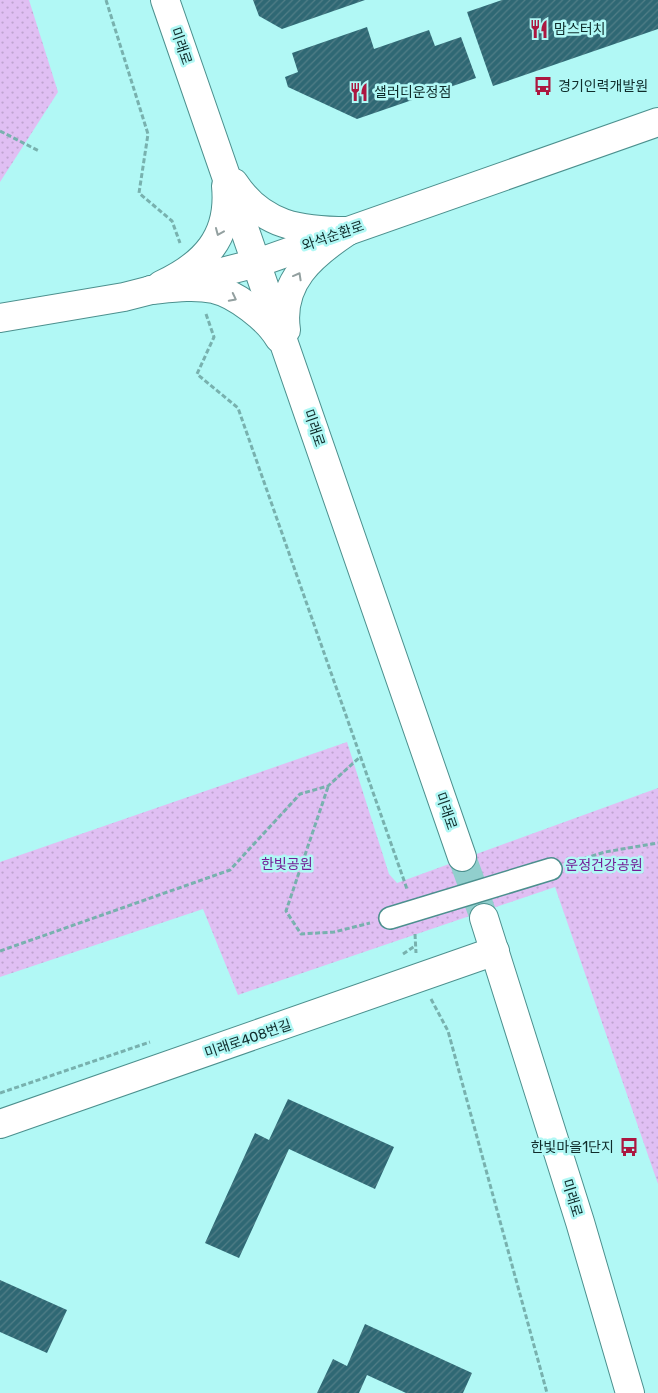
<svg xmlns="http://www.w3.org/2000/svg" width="658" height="1393" font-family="Rubik,'Noto Sans KR',sans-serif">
<defs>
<pattern id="park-dots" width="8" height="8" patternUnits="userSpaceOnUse" patternTransform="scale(1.25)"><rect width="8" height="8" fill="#e0bff3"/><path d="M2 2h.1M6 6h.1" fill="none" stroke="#bfa4d0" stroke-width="1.8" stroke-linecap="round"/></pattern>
<pattern id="building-hatch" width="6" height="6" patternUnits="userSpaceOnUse" patternTransform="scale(1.25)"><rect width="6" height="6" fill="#2f6874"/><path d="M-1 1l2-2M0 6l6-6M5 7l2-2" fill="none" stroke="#517e87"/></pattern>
</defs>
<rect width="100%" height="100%" fill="#b1f8f5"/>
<g fill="url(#park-dots)">
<path d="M 0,0 L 29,0 L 58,92 L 0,182 Z"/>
<path d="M 347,742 L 389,874 L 397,883 L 658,788 L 658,1184 L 555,887 L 238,995 L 203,909 L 0,977 L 0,862 Z"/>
</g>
<g fill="url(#building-hatch)">
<path d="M 253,0 L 365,0 L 282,29 L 259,16 Z"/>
<path d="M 502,0 L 658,0 L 658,29 L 493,86 L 467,12 Z"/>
<path d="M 367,27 L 374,49 L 429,30 L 435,46 L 461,37 L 476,78 L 357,119 L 288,87 L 285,77 L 298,72 L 292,53 Z"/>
<path d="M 288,1099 L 394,1147 L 375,1189 L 289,1149 L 239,1258 L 205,1243 L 255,1133 L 269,1140 Z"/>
<path d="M 0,1280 L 67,1310 L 47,1353 L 0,1332 Z"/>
<path d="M 365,1324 L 472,1373 L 463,1393 L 406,1393 L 367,1375 L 359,1393 L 317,1393 L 333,1359 L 347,1366 Z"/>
</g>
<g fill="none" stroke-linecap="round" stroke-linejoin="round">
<path stroke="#91cfcd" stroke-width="28" stroke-dasharray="28 14" stroke-linecap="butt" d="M 462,857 L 484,918"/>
<g stroke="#4c908e" stroke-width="24">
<path id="pedestrian" d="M 390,918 L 551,869"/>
</g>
<g stroke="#4c908e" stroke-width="30">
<path id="minor" d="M 0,1124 L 495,951"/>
</g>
<g stroke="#4c908e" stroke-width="30">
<path id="tertiary" d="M 0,318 L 124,297 L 257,263 L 658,122"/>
</g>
<g stroke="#4c908e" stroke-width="30">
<g id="secondary">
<path d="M 165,0 L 462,857"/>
<path d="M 234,183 C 262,226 301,231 348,231"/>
<path d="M 161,285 C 204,265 231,237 226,186"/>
<path d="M 151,290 C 172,288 193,285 214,289 C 236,294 268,319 279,338"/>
<path d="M 286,330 C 279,282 312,255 348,231"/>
<path d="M 484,918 L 580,1222 L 630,1393"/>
</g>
</g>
<g stroke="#78b1ae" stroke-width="3" stroke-dasharray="5 2.5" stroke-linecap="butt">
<path d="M 106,0 L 148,134 L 139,193 L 172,221 L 180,243"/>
<path d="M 0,131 L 39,151"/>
<path d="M 206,314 L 214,337 L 197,374 L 238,408 L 407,889"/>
<path d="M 328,787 L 286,911 L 301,934 L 334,932 L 370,923"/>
<path d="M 570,863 L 605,852 L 658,843"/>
<path d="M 415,934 L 416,953"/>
<path d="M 0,951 L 230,870 L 300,794 L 328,786 L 360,757"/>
<path d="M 403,954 L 415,946"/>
<path d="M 431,999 L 448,1031 L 547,1393"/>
<path d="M 0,1093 L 150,1042"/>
</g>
<use href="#pedestrian" stroke="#fff" stroke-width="21"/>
<use href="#minor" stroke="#fff" stroke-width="28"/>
<use href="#tertiary" stroke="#fff" stroke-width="28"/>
<use href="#secondary" stroke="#fff" stroke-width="28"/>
</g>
<defs><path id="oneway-chevron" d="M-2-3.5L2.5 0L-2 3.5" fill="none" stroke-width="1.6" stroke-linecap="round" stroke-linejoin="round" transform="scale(1.25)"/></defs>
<g stroke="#93a0a0">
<use href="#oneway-chevron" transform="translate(219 232) rotate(113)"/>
<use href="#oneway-chevron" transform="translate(298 276) rotate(-61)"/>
<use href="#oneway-chevron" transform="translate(233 298) rotate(27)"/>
</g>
<defs>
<g id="restaurant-bare" transform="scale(1.5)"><path d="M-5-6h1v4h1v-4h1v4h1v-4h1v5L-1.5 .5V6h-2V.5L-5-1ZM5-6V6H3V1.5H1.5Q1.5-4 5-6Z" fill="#ac1740" stroke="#b1f8f5" stroke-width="2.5" paint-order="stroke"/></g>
<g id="bus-bare" transform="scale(1.5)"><path d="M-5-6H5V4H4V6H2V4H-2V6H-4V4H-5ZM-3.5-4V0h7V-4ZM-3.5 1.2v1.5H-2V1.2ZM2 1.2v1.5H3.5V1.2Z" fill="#ac1740" stroke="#b1f8f5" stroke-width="2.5" paint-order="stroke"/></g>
</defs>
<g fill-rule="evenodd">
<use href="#restaurant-bare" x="539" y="29"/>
<use href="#bus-bare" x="543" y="86"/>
<use href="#restaurant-bare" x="359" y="92"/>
<use href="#bus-bare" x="629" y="1147"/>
</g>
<g text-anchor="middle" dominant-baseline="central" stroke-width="5" stroke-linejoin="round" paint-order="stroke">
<g font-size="14" fill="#0f2c2b" stroke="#b1f8f5" text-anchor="start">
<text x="554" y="29">맘스터치</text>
<text x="558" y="86">경기인력개발원</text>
<text x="374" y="92">샐러디운정점</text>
<text x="614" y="1147" text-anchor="end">한빛마을1단지</text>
</g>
<g font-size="14" fill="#0f2c2b" stroke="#b1f8f5">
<text transform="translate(181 46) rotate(71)">미래로</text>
<text transform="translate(333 236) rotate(-19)">와석순환로</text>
<text transform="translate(314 428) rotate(71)">미래로</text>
<text transform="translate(446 811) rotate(71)">미래로</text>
<text transform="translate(248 1039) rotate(-19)">미래로408번길</text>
<text transform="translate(572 1198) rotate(73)">미래로</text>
</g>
<g font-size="14" fill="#731e96" stroke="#b1f8f5">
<text x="287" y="864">한빛공원</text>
<text x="604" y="865">운정건강공원</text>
</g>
</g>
</svg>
